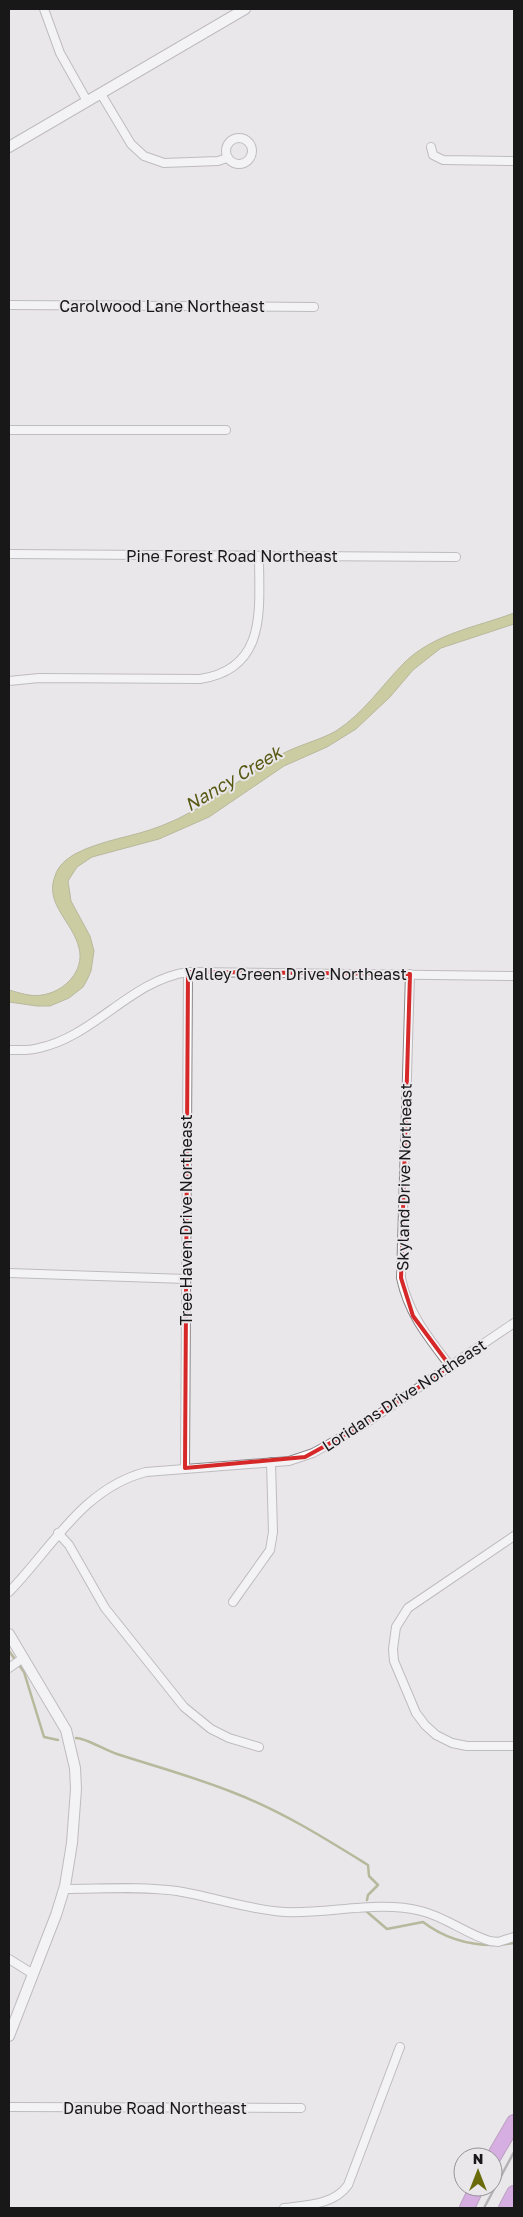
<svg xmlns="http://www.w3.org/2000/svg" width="523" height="2217" font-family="'Golos Text',sans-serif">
<rect width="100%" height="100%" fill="#eae7eb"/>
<path fill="#a7ab4b" stroke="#7c7f3c" d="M 514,613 L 514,624 L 441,648 L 413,670 L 390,697 L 356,729 L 327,747 L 284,766 L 209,817 L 159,839 L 92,857 L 77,867 L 68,881 L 71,901 L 90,936 L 94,951 L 91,971 L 87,980 L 83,987 L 69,998 L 50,1006 L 37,1006 L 9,1002 L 9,990 C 20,993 31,997 42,995 C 64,992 85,971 79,948 C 73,922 44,904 55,876 C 58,866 66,859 75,854 C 101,840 133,837 161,826 C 206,809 239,778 280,755 C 298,745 318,741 336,731 C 364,713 382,685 405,662 C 435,633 477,627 514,613 Z"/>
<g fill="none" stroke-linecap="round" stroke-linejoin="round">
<g stroke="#7c7f3c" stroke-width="2.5">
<path d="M 9,1651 L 24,1672 L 44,1737 L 58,1740"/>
<path d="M 76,1738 C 86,1738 104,1750 117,1754 C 157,1767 198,1778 237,1794 C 283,1812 326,1839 368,1865 L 369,1876 L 378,1885 L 368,1895 L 367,1900"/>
<path d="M 366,1911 L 387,1929 L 423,1922 C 444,1938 468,1945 493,1945"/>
<path d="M 499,1945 L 514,1943"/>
</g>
<g stroke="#8a878b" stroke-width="10">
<g id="minor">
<path d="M 44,9 L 60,53 L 87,101"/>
<path d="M 101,94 L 131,144 L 144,156 L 164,163 L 218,161 L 227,158"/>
<circle cx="239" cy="151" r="13"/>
<path d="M 431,147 L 433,155 L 443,160 L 514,161"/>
<path d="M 9,305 L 314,307"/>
<path d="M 9,430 L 226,430"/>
<path d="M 9,554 L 456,557"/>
<path d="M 9,681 L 39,678 L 200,679 C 268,669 259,608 259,556"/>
<path d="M 410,974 L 401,1278 C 409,1315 428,1337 450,1366"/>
<path d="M 9,1050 C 19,1050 29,1051 39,1048 C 95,1036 131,980 188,972 L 514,976"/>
<path d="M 9,1273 L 186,1279"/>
<path d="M 185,1468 L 188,972"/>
<path d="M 58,1533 L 69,1545 L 105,1608 L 184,1707 L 211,1729 L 229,1738 L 259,1747"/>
<path d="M 514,1536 L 408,1608 L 396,1627 L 393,1649 L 394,1661 L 416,1713 L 425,1725 L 436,1735 L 452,1743 L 467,1746 L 514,1746"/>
<path d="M 9,1592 C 51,1549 83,1488 146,1472 L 289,1461 L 313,1453 L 363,1425 L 514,1323"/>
<path d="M 233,1602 L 270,1550 L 273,1532 L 271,1462"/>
<path d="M 9,1668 L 23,1658"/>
<path d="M 64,1889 C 101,1889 140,1886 177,1891 C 214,1897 249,1910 285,1912 C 329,1914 379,1900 421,1911 C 446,1917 466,1934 490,1941 L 498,1942 L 514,1937"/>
<path d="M 9,1959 L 33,1974"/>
<path d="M 9,2107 L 301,2108"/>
<path d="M 284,2208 C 307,2205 334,2205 348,2185 L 400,2047"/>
</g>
</g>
<g stroke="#8a878b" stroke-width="12">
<g id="tertiary">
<path d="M 9,147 L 245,9"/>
<path d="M 9,1634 L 66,1730 L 75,1768 L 76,1789 L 72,1843 L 65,1886 L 56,1915 L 9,2036"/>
</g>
</g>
<g stroke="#854d93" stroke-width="16">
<g id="motorway">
<path d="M 493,2158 L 514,2122"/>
<path d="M 467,2208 L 477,2187"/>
<path d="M 506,2208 L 514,2193"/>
</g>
</g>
<use href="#minor" stroke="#fff" stroke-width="8"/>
<use href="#tertiary" stroke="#fff" stroke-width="10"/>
<use href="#motorway" stroke="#bf69d4" stroke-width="14"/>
<path stroke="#747274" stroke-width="2.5" d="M 484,2208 L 514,2152"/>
</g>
<path d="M0 0H523V2217H0ZM 188,972 L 410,974 L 401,1278 L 413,1316 L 450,1366 L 363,1425 L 305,1457 L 185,1468 Z" fill="#eae7eb" fill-opacity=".55" fill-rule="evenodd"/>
<path fill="none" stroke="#d62828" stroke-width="4" stroke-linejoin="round" d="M 188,972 L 410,974 L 401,1278 L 413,1316 L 450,1366 L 363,1425 L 305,1457 L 185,1468 Z"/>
<g text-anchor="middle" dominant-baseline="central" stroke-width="4" stroke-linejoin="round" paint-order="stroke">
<g font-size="16" fill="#191819" stroke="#eae7eb">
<text x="162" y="306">Carolwood Lane Northeast</text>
<text x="232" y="556">Pine Forest Road Northeast</text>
<text x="296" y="974">Valley Green Drive Northeast</text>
<text transform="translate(404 1177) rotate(-89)">Skyland Drive Northeast</text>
<text transform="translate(186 1220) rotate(-90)">Tree Haven Drive Northeast</text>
<text transform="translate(404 1395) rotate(-33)">Loridans Drive Northeast</text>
<text x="155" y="2108">Danube Road Northeast</text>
</g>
<g font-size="18" font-style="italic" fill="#585a13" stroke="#eae7eb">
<text transform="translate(233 778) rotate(-31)">Nancy Creek</text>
</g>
</g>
<rect width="523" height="2217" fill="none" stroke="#191819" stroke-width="20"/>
<g transform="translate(478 2172)"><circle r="24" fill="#eae7eb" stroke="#969497"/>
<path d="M0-4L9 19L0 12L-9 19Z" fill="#696b0b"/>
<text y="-8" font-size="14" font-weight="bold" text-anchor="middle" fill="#191819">N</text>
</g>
</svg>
